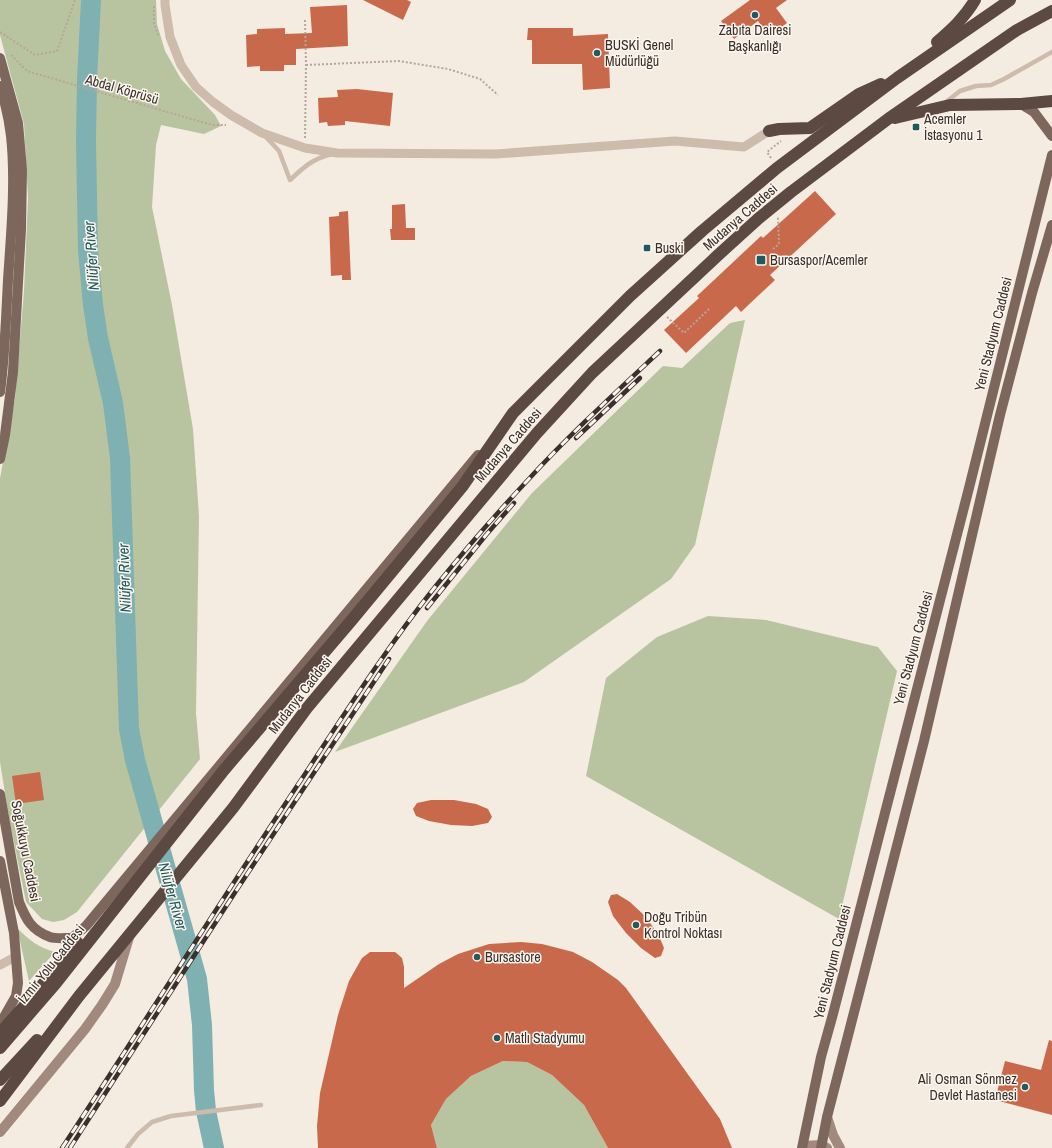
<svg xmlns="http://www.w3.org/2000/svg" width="1052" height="1148" font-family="'Archivo Narrow',sans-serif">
<rect width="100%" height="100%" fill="#f4ebe1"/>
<g fill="#b8c4a0">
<path d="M 0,0 L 156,0 L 157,24 L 165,51 L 181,79 L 215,115 L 221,126 L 204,134 L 161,125 L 156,145 L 152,207 L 172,305 L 193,429 L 199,516 L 196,713 L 200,759 L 77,912 L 64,920 L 53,922 L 42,919 L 26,902 L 9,818 L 0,762 L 0,478 L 15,399 L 24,291 L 28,198 L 24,124 L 0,35 Z"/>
<path d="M 745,320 L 695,545 L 671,579 L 524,682 L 335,752 L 427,621 L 532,493 L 663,366 L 682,368 L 730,323 Z"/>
<path d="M 708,616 L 766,620 L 878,647 L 897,671 L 839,919 L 586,776 L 606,678 L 657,637 Z"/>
<path d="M 17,928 C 29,940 39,948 55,952 L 29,981 Z"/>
<path d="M 503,1061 L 527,1062 L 552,1075 L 584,1105 L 608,1148 L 437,1148 L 431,1125 L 446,1099 L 471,1076 Z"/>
</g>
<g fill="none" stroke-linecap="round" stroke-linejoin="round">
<path stroke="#7fb0b2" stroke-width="20" d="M 91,0 L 87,80 L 86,141 L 88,250 L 93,305 L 98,338 L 113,403 L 120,458 L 129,729 L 135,760 L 197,979 L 202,1025 L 204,1090 L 206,1111 L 214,1148"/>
</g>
<g fill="#c8694b">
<path d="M 363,0 L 407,0 L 411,2 L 403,20 Z"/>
<path d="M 750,0 L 787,0 L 776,8 L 787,23 L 769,36 L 758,21 L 734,39 L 721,21 Z"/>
<path d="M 347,5 L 348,46 L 296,49 L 296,65 L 284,65 L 284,71 L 260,71 L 260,66 L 247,67 L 246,35 L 257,34 L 257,29 L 285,28 L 285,34 L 312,33 L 310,7 Z"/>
<path d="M 528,28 L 573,28 L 573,36 L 608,34 L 610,88 L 583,90 L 582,64 L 532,64 L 532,40 L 527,40 Z"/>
<path d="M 357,89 L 393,93 L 390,126 L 345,121 L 345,125 L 328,126 L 327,122 L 319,123 L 318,98 L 338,97 L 337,90 Z"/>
<path d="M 815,191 L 836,214 L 770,275 L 775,280 L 741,312 L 736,306 L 686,353 L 664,330 L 699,298 L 697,296 L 761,236 L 763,238 Z"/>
<path d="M 405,204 L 406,228 L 415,228 L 415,240 L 391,240 L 390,229 L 392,229 L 392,205 Z"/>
<path d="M 348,211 L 351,280 L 342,280 L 342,275 L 331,276 L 329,217 L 339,216 L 339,212 Z"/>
<path d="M 40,772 L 44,800 L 16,804 L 12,776 Z"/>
<path d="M 431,800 L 454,800 L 476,804 L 488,809 L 492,817 L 488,823 L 472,826 L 451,825 L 429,821 L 416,816 L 413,809 L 417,803 Z"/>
<path d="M 617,894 L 630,902 L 646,917 L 659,936 L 664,948 L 661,956 L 655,958 L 641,948 L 626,933 L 613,916 L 608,902 L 611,895 Z"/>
<path d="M 521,942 L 542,944 L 573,952 L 592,962 L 618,980 L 626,988 L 720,1119 L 732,1148 L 608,1148 L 584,1105 L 552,1075 L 527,1062 L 503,1061 L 471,1076 L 446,1099 L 431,1125 L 437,1148 L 318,1148 L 317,1126 L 320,1093 L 338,1015 L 349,981 L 362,958 L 370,952 L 395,952 L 402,958 L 404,967 L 404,988 L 439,964 L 458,954 L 489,944 Z"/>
<path d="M 1049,1040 L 1052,1041 L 1052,1115 L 995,1100 L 1005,1061 L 1041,1070 Z"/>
</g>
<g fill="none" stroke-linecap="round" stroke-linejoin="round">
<g stroke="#b9a596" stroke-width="2" stroke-dasharray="2 2" stroke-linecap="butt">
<path d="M 154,6 L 154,24 L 159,37"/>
<path d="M 305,20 L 306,65 L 305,139"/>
<path d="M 0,32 L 35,55 L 57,51 L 75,0"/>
<path d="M 11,55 L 27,71 L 212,125 L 226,125"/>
<path d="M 306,65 L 399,61 L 448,69 L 480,79 L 498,95"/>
<path d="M 771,158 L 767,152 L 781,141"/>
<path d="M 773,249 L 779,244 L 778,217"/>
<path d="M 667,317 L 684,333 L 709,309"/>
</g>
<g stroke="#cdbbac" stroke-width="4.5">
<path d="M 946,102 L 960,91 L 976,86 L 991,85 L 1004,79 L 1052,52"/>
<path d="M 266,137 L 279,151 L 290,180 C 304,167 312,159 332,154"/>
<path d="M 127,1148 L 138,1134 L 152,1122 L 171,1116 L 261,1105"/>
</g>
<g stroke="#cdbbac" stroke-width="9">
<path d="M 165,0 L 165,5 L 170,37 L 181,65 L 196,87 L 213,102 L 231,115 L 262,133 L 305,148 L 337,153 L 496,154 L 675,141 L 744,147 L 769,131"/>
<path d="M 0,965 L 15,957"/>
</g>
<g stroke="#a18a7d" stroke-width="10">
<path d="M 827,1117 L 833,1135 L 840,1148"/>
<path d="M 0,1132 L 85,1029 L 102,1005 L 115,984 L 130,934"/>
<path d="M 803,1146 L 822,1145 L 827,1148"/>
</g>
<g stroke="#7d675c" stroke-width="10">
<path d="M 0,58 L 18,123 L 22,170 L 21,229 L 13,372 L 5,435 L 0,459"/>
<path d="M 0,86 C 5,102 9,119 11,136 C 16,182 11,234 8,280 C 6,317 5,355 0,392"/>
<path d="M 1021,104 L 1034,112 L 1052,136"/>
<path d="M 0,794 L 19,902 C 26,919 31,930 50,937 C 56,939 65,938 72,938 L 86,926 L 478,455"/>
<path d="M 0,861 L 14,933 L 18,983 L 16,996 L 0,1024"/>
<path d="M 802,1148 L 821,1057 L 833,1014 L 969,488 L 1052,155"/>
<path d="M 821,1148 L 827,1117 L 924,741 L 1000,415 L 1032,293 L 1052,225"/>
</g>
<g stroke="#5c4a42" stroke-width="12">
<path d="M 937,42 C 952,29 965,17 975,0"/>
<path d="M 895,118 L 950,105 L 1021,104 L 1052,101"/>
<path d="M 769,131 L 779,129 L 810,128 L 859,94 L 881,84"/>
<path d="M 0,1033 L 26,1004 L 78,943"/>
<path d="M 0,1048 L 56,983 L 224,770 L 351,621 L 462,487 L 513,413 L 630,296 L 702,231 L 777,168 L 897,78 L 1010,0"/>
<path d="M 0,1080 L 37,1040"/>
<path d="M 0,1101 L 79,996 L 233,808 L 307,708 L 537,433 L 592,373 L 716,257 L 759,218 L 791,192 L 888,119 L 1017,30 L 1052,11"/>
</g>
<g stroke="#3b302b" stroke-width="4.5">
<g id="rail">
<path d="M 576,438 L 640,378"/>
<path d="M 427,608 L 486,535 L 514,503"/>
<path d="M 62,1148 C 143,1025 221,900 303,777 C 345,713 387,647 435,587 C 464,551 495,515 527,481 C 569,435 615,393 660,351"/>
<path d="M 70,1148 L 234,894 L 389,659"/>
</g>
</g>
<use href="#rail" stroke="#fbf5ee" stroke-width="3" stroke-dasharray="9" stroke-linecap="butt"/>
</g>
<g fill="#1f5a5e" stroke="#fbf5ee" stroke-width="1.5">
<circle cx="755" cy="15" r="4"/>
<circle cx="597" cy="53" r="4"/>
<rect x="912" y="123" width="8" height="8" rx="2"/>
<rect x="643" y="244" width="8" height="8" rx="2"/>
<rect x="756" y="255" width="10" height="10" rx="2"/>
<circle cx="636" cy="925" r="4"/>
<circle cx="477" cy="957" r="4"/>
<circle cx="497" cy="1038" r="4"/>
<circle cx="1025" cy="1087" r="4"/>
</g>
<g text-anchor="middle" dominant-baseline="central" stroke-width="3" stroke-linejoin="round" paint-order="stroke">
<g font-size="14" fill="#3b302b" stroke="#fbf5ee" text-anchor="start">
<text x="755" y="30" text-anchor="middle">Zabıta Dairesi<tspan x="755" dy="16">Başkanlığı</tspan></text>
<text x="605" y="45">BUSKİ Genel<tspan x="605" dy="16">Müdürlüğü</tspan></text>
<text x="924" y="119">Acemler<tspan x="924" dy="16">İstasyonu 1</tspan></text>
<text x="655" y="248">Buski</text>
<text x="770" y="260">Bursaspor/Acemler</text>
<text x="644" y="917">Doğu Tribün<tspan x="644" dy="16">Kontrol Noktası</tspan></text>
<text x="485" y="957">Bursastore</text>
<text x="505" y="1038">Matlı Stadyumu</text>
<text x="1017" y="1079" text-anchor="end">Ali Osman Sönmez<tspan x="1017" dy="16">Devlet Hastanesi</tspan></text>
</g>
<g font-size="14" fill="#3b302b" stroke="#fbf5ee">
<text transform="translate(122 89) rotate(16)">Abdal Köprüsü</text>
<text transform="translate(740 217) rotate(-41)">Mudanya Caddesi</text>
<text transform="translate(993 334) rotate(-76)">Yeni Stadyum Caddesi</text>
<text transform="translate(508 445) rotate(-49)">Mudanya Caddesi</text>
<text transform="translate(913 648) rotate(-75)">Yeni Stadyum Caddesi</text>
<text transform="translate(300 695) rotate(-52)">Mudanya Caddesi</text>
<text transform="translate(26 851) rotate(79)">Soğukkuyu Caddesi</text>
<text transform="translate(832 962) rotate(-76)">Yeni Stadyum Caddesi</text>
<text transform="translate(51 964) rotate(-51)">İzmir Yolu Caddesi</text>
</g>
<g font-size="15" font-style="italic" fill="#1f5a5e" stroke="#fbf5ee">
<text transform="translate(91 256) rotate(-94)">Nilüfer River</text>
<text transform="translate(124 578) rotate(-92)">Nilüfer River</text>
<text transform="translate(173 896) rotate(74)">Nilüfer River</text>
</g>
</g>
</svg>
